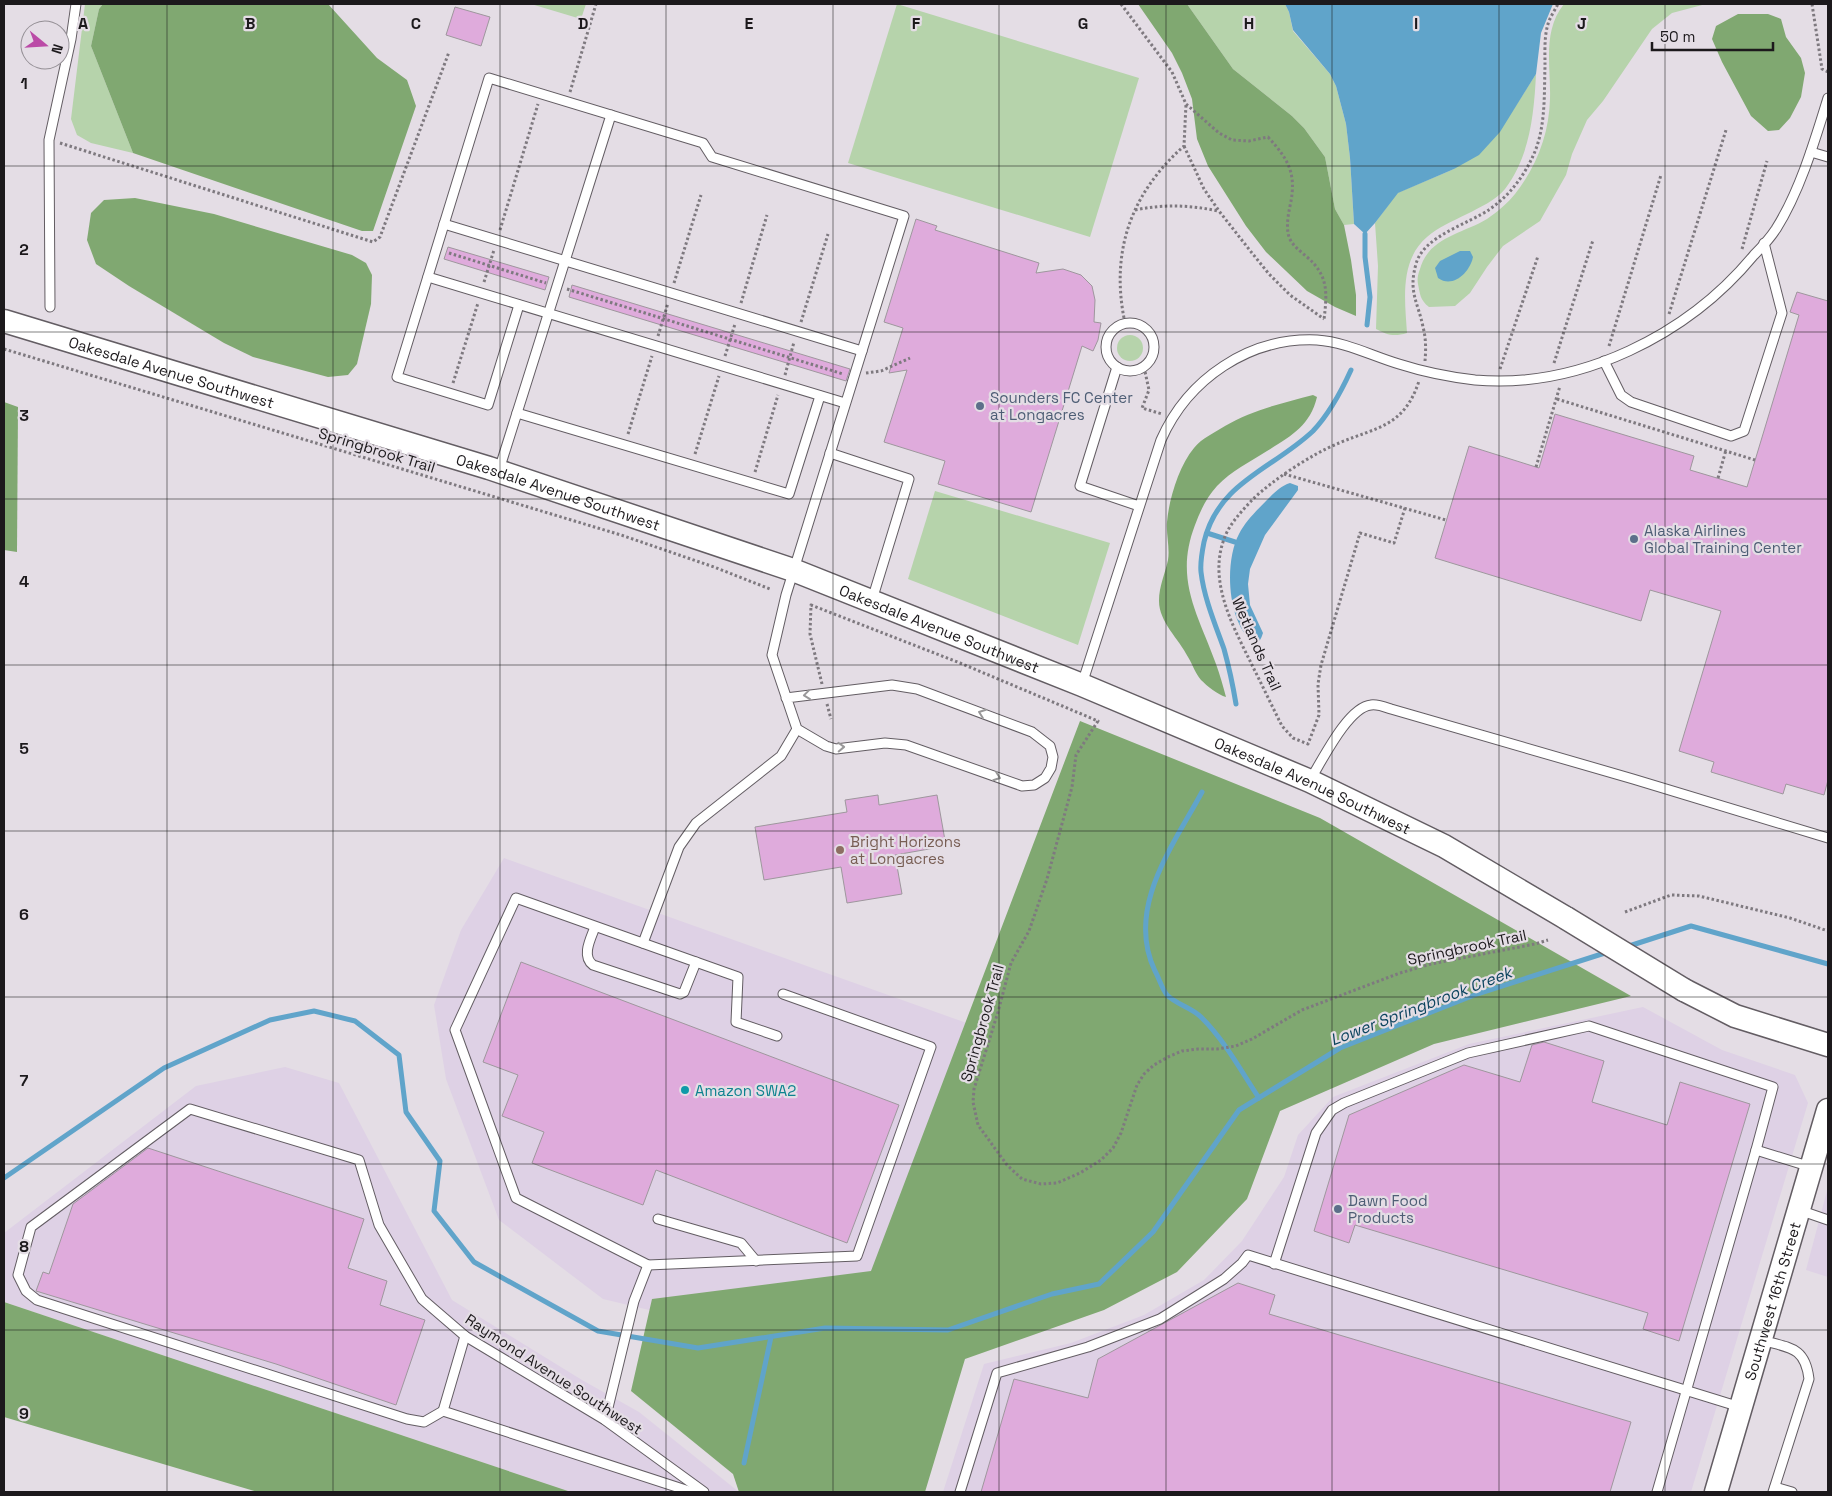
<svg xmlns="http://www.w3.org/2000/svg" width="1832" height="1496" font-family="'Space Grotesk',sans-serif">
<rect width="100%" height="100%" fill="#e4dde5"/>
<g fill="#ded1e5">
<path d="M 504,858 L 975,1026 L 886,1284 L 670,1315 L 603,1299 L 499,1220 L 446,1079 L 434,1005 L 461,930 Z"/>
<path d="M 1643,1007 L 1722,1050 L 1795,1075 L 1808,1103 L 1691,1492 L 943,1492 L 984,1364 L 1071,1343 L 1144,1315 L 1204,1280 L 1242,1241 L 1284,1177 L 1298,1135 L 1333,1097 L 1469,1044 Z"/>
<path d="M 285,1067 L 339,1083 L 452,1300 L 582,1380 L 639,1412 L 739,1492 L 571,1492 L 4,1302 L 4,1233 L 196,1086 Z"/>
<path d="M 1828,1187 L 1828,1277 L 1806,1270 Z"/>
</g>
<g fill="#b6d3ab">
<path d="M 85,4 L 103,4 L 99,9 L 91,46 L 133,153 L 91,143 L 77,135 L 71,119 Z"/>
<path d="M 531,4 L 586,4 L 581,19 Z"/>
<path d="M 897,4 L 1139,78 L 1090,237 L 848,163 Z"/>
<path d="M 1187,4 L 1285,4 L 1289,12 L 1293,31 L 1330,74 L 1336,86 L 1346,124 L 1350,158 L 1354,224 L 1344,225 L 1335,209 L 1325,157 L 1304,128 L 1292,116 L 1233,69 Z"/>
<path d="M 1564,4 L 1706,4 L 1672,13 L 1652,29 L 1603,101 L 1587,120 L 1572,154 L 1566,175 L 1540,221 L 1503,246 L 1487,267 L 1470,293 L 1455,306 L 1429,307 C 1420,300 1420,294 1418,284 C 1417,279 1418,274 1420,269 C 1429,237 1462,234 1487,219 C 1497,212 1508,203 1515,194 C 1537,166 1549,134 1550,99 C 1551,67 1542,31 1564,4 Z"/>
<path d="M 1536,74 C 1534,114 1530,156 1505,189 C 1496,200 1479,208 1467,214 C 1453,221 1438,227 1427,237 C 1399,261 1405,301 1407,333 C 1394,337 1387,335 1376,329 L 1378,266 L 1375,223 L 1397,193 L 1454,169 L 1513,110 Z"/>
<circle cx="1130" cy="348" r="13"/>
<path d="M 935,491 L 1110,543 L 1078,645 L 908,579 Z"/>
</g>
<g fill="#80a871">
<path d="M 103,4 L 328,4 L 377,58 L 407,80 L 416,106 L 373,231 L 362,231 L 133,153 L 91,46 L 99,9 Z"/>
<path d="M 1138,4 L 1187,4 L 1233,69 L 1292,116 L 1304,128 L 1325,157 L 1335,209 L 1344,225 L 1351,260 L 1356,295 L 1356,316 L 1335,307 L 1307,291 L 1266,252 L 1246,226 L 1208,166 L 1197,139 L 1192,99 L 1182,73 L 1172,53 Z"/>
<path d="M 1738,14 L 1768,14 L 1781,19 L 1786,37 L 1801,58 L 1805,73 L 1801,97 L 1790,118 L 1779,130 L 1768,131 L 1751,116 L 1722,62 L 1712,39 L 1716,26 Z"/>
<path d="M 135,198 L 214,214 L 352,255 L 366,263 L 372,275 L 371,304 L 357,364 L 348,375 L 328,377 L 253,357 L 224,343 L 129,286 L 96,264 L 87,240 L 91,213 L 104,200 Z"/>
<path d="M 1313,395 L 1317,397 C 1310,426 1291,436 1267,451 C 1250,462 1231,471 1217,486 C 1207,497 1200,511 1195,525 C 1174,580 1198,614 1216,664 C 1220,675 1223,686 1226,697 C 1218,695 1207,686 1201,680 C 1195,673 1193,665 1188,657 C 1179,639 1159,622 1159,601 C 1159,586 1165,574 1168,560 C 1170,548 1166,534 1167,522 C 1169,499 1179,466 1194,448 C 1202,438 1214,433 1225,426 C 1252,410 1283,403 1313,395 Z"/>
<path d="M 4,402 L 18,407 L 17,552 L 4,550 Z"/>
<path d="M 1080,721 L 1320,818 L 1631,996 L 1434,1044 L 1280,1111 L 1247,1199 L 1177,1272 L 1104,1310 L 965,1359 L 925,1492 L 739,1492 L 733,1474 L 631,1391 L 652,1299 L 871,1271 Z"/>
<path d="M 4,1302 L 571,1492 L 258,1492 L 4,1417 Z"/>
</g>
<g fill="#60a4ca">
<path d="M 1285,4 L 1553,4 L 1541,33 L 1536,74 L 1500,132 L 1479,155 L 1454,169 L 1398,193 L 1375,223 L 1365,234 L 1354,224 L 1350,158 L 1346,124 L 1336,86 L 1330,74 L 1293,30 L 1289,12 Z"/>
<path d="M 1460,251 L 1470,251 L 1473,257 C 1470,272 1453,289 1438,278 L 1435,268 L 1440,261 Z"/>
<path d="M 1290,483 L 1298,486 L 1298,490 L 1265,535 L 1250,569 L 1248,584 L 1250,605 L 1263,633 C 1261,639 1260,642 1254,643 C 1227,624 1224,562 1239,534 C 1245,522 1256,511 1266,501 C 1273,494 1280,486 1290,483 Z"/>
</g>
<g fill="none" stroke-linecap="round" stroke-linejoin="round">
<g stroke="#60a4ca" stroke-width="5">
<path d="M 1365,234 L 1365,257 L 1370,297 L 1367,325"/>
<path d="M 1207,533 L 1235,542"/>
<path d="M 1236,704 C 1233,686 1229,667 1224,649 C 1215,624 1204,598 1201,572 C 1200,562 1202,552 1204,542 C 1218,482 1273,469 1313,431 C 1330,413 1341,392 1351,370"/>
<path d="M 1202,792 C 1173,846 1125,908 1155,971 C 1159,978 1162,989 1167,995 C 1177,1005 1193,1008 1202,1018 C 1225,1041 1241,1071 1259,1098"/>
<path d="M 1626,947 L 1691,926 L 1828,964"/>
<path d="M 4,1178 L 164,1068 L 270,1020 L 314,1011 L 355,1021 L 399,1055 L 406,1112 L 440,1161 L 434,1211 L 474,1262 L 598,1331 L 698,1348 L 825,1328 L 948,1330 L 1052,1294 L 1099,1284 L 1153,1232 L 1239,1110 L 1340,1048 L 1477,994 L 1608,952"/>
<path d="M 744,1463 L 771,1337"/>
</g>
</g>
<g fill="#dfabdc" stroke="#9e979d">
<path d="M 455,7 L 490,17 L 481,46 L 446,35 Z"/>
<path d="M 916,219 L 937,226 L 935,230 L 1039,263 L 1036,273 L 1063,269 L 1081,275 L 1092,286 L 1095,300 L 1094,322 L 1101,323 L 1098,340 L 1093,351 L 1082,346 L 1031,512 L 938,484 L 945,461 L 884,442 L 907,370 L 889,373 L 903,328 L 884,322 Z"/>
<path d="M 448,247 L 549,277 L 545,290 L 444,259 Z"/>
<path d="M 572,285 L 850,369 L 846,381 L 569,297 Z"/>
<path d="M 1797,292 L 1828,301 L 1828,780 L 1824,795 L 1786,784 L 1783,794 L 1711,772 L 1714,762 L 1679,751 L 1721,611 L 1650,590 L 1641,621 L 1435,558 L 1469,446 L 1539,468 L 1555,414 L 1694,456 L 1690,470 L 1747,487 L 1799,315 L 1790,312 Z"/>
<path d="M 878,795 L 879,805 L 937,795 L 946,846 L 895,855 L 902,894 L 847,903 L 841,867 L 764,880 L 755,827 L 847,812 L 845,800 Z"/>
<path d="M 521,962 L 899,1105 L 847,1243 L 656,1170 L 643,1205 L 532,1163 L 544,1132 L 502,1116 L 518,1075 L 483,1062 Z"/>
<path d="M 1544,1042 L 1604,1061 L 1592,1102 L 1667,1125 L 1680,1082 L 1750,1104 L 1679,1341 L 1643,1329 L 1648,1313 L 1355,1225 L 1349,1243 L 1314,1231 L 1349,1115 L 1464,1065 L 1520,1082 L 1532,1045 Z"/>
<path d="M 148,1148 L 364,1219 L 348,1268 L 387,1281 L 380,1305 L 425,1320 L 396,1405 L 276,1364 L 36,1291 L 43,1272 L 49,1274 L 73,1204 Z"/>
<path d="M 1238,1283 L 1275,1295 L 1269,1314 L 1631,1422 L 1610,1492 L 981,1492 L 1014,1379 L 1088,1398 L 1098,1359 Z"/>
</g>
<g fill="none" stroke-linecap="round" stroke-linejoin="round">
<g stroke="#635d63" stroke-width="11">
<g id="service">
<path d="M 1811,152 L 1828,157"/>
<path d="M 444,224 L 862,351"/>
<path d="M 428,277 L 845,403"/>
<path d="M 519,305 L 488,405 L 397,377 L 489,78 L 703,143 L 712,157 L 904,216 L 786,595 L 772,655 L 797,729 L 826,746 L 836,749 L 885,743 L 906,745 L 1022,786 L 1034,785 L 1045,778 L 1051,768 L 1053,757 L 1050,746 L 1032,732 L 917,689 L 892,685 L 786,698"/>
<path d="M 50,307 L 49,140 L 71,39 L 76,4"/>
<circle cx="1130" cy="347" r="24"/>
<path d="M 1604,361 L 1621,395 L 1631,402 L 1731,436 L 1744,431 L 1782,313 L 1764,243"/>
<path d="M 1117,367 L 1080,486 L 1139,506"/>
<path d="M 517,413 L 789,494 L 820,396"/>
<path d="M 830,453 L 909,479 L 872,600"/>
<path d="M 499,470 L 611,115"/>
<path d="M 1082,684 L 1161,440 C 1188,379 1249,337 1317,340 C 1346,342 1372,356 1399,364 C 1424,372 1449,377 1475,380 C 1580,389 1688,335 1754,255 C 1762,247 1770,238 1776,229 C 1800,191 1815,140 1828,98"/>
<path d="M 1310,780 C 1322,761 1348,707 1371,705 C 1377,704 1385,707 1391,709 L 1633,779 L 1828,838"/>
<path d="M 595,927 C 591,938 581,956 593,965 L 680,994 L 684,992 L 696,962"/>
<path d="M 643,943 L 679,847 L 696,823 L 781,756 L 797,729"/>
<path d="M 777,1036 L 736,1022 L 738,977 L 516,898 L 455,1030 L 516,1198 L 648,1265 L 857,1256 L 931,1047 L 783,994"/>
<path d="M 1756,1150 L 1811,1167"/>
<path d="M 1799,1210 L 1828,1220"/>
<path d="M 658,1219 L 741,1243 L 756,1261"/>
<path d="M 1274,1264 L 1316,1133 L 1332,1110 L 1344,1103 L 1468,1053 L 1589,1026 L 1773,1087 L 1756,1150 L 1657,1492"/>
<path d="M 465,1336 L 443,1411 L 692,1492"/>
<path d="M 1761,1340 C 1789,1348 1805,1346 1809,1379 L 1773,1492"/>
<path d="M 443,1411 L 424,1422 L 407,1419 L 37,1300 L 26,1291 L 18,1275 L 31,1227 L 190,1109 L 359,1160 L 379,1225 L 422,1299 L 465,1336 L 605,1420 L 704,1492"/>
<path d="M 605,1420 L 634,1301 L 648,1265"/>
<path d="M 1775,1487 L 1792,1492"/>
<path d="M 960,1492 L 997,1373 L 1088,1347 L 1160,1319 L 1224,1279 L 1242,1263 L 1248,1255 L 1740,1407"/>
</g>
</g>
<g stroke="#635d63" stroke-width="25">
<g id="tertiary">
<path id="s1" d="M 4,321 L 489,468 L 793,570 L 1082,685 L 1310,781 L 1444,846 L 1566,918"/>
<path d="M 1684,990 L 1735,1016 L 1828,1045"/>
<path id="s2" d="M 1716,1492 L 1828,1110"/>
</g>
</g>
<g stroke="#7e797f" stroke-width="3" stroke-dasharray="2.5 2.5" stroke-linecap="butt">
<path d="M 1121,4 L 1172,72 L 1186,104 L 1219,133 L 1232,140 L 1249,141 L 1268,137 C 1289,160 1297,174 1290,206 C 1288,216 1286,227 1289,237 C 1292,245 1300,251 1307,257 C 1329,276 1327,293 1324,320"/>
<path d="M 1812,4 L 1822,69 L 1828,72"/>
<path d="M 570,92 L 596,4"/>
<path d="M 60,143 L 373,242 L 380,237 L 449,52"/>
<path d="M 1184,146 L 1204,189 L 1219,211 L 1252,253 L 1269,274 L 1290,295 L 1324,319"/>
<path d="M 1135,210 C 1164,204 1190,205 1218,211"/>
<path d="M 500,230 L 538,104"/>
<path d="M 1742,249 L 1767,161"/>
<path d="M 449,253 L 546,283"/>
<path d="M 484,282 L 494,250"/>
<path d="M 674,283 L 701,195"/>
<path d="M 567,289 L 843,374"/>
<path d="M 741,303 L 767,215"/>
<path d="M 1669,314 L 1726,130"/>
<path d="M 801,322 L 828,234"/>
<path d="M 1125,323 C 1110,253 1130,194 1184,146 L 1186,104"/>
<path d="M 658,336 L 668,303"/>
<path d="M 1609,346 L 1661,175"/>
<path d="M 4,349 L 621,535 L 714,567 L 770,589"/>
<path d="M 725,356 L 735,324"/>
<path d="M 1425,361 C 1426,350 1426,338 1423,327 C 1418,302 1408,292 1416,264 C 1423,236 1469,224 1490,209 C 1509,196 1524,176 1533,156 C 1546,128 1544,95 1545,66 C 1545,53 1544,37 1548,24 C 1550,17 1555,10 1558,4"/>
<path d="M 1554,363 L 1593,240"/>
<path d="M 1144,367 L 1149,390 L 1142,408 L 1162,414"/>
<path d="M 1500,369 L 1538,256"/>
<path d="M 866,373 L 881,371 L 910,358"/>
<path d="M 785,375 L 794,342"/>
<path d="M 453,383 L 478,303"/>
<path d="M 1557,399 L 1755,460"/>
<path d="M 628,434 L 652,356"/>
<path d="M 695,454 L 719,376"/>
<path d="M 1536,467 L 1560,386"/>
<path d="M 755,472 L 778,395"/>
<path d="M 1284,474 L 1446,520"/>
<path d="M 1718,478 L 1726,450"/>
<path d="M 1405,508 L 1394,543 L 1360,533 L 1321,665 L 1318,684 L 1319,715 L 1308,744 L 1293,738 L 1282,726 C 1272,706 1262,685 1252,665 C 1234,628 1209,584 1223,542 C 1228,525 1241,512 1253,499 C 1274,479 1312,454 1339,443 C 1377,427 1404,427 1419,381"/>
<path d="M 822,684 L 810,634 L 811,605 L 960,663 L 1098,721 L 1076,755 L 1072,787 L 1047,879 L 1029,931 L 1011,963 L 998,1012 L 974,1089 L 973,1102 L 978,1125 L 1007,1165 L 1022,1179 L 1041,1184 L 1057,1183 L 1080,1173 L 1101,1160 L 1113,1148 L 1121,1133 L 1137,1085 L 1144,1074 L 1154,1065 L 1168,1057 L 1182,1051 L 1198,1049 L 1217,1049 L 1236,1046 L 1252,1039 L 1302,1010 L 1400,973 L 1431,964 L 1535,944 L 1548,940"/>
<path d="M 827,704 L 831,719"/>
<path d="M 1625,912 L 1671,895 L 1699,896 L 1790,918 L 1828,931"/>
</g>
<use href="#service" stroke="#fff" stroke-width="9"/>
<use href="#tertiary" stroke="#fff" stroke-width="22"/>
<g stroke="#635d63" stroke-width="25" stroke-linecap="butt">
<path id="tertiary-bridge" d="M 1566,918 L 1684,990"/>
</g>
<use href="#tertiary-bridge" stroke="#fff" stroke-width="22"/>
</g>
<defs><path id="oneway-chevron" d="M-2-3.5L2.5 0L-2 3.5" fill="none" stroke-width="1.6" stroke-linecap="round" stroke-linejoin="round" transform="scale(1.25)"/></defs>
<g stroke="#999899">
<use href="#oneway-chevron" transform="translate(807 695) rotate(173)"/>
<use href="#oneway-chevron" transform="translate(982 713) rotate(-160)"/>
<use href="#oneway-chevron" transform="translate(841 747) rotate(-2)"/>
<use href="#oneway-chevron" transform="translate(997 777) rotate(20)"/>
</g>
<path fill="none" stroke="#1c191c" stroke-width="1" stroke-opacity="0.55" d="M 167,4 L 167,1492M 333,4 L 333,1492M 500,4 L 500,1492M 666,4 L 666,1492M 833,4 L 833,1492M 999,4 L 999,1492M 1166,4 L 1166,1492M 1332,4 L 1332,1492M 1499,4 L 1499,1492M 1665,4 L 1665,1492M 4,166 L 1828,166M 4,332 L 1828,332M 4,499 L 1828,499M 4,665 L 1828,665M 4,831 L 1828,831M 4,997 L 1828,997M 4,1164 L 1828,1164M 4,1330 L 1828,1330"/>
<g fill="#5c6f8a" stroke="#e4dde5" stroke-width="2">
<circle cx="980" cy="406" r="5"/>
<circle cx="1634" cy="539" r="5"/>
<circle cx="1338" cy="1209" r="5"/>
</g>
<circle fill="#8d6e63" stroke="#e4dde5" stroke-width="2" cx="840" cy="850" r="5"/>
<circle fill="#0f9aa8" stroke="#e4dde5" stroke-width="2" cx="685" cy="1090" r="5"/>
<g text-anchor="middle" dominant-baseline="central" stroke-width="4.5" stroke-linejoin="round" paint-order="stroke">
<g font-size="15" fill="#1c191c" stroke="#e4dde5">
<text stroke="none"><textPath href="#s1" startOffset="175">Oakesdale Avenue Southwest</textPath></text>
<text transform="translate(377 450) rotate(17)">Springbrook Trail</text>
<text stroke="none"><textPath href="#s1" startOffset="580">Oakesdale Avenue Southwest</textPath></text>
<text stroke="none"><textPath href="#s1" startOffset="985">Oakesdale Avenue Southwest</textPath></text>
<text transform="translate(1257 644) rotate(66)">Wetlands Trail</text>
<text stroke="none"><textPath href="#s1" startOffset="1390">Oakesdale Avenue Southwest</textPath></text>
<text transform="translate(1467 947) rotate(-12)">Springbrook Trail</text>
<text transform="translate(982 1023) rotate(-74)">Springbrook Trail</text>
<text stroke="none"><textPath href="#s2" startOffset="199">Southwest 16th Street</textPath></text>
<text transform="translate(554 1374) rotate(33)">Raymond Avenue Southwest</text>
</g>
<g font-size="15" fill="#4e5e75" stroke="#e4dde5" text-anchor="start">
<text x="990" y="397">Sounders FC Center<tspan x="990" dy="17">at Longacres</tspan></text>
<text x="1644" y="530">Alaska Airlines<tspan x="1644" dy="17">Global Training Center</tspan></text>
<text x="1348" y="1200">Dawn Food<tspan x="1348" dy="17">Products</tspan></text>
</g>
<g font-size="15" fill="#785e54" stroke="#e4dde5" text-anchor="start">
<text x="850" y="841">Bright Horizons<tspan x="850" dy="17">at Longacres</tspan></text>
</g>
<g font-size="15" fill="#0d838f" stroke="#e4dde5" text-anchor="start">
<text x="695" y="1090">Amazon SWA2</text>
</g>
<g font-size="16" font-style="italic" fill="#0b445e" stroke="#e4dde5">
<text transform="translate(1421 1006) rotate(-21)">Lower Springbrook Creek</text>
</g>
</g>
<g font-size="16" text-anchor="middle" font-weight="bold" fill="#1c191c" stroke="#e4dde5" stroke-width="4.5" stroke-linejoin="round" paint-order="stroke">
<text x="83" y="29">A</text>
<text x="250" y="29">B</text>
<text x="416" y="29">C</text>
<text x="583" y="29">D</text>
<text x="749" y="29">E</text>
<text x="916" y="29">F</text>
<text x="1083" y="29">G</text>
<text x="1249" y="29">H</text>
<text x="1416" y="29">I</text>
<text x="1582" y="29">J</text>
<text x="24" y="89">1</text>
<text x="24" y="255">2</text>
<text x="24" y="421">3</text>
<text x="24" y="587">4</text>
<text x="24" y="754">5</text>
<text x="24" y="920">6</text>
<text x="24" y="1086">7</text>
<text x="24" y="1252">8</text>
<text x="24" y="1419">9</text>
</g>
<rect width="1832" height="1496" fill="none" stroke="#1c191c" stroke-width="10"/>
<g transform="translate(45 45) rotate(108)"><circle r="24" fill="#e4dde5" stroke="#948f95"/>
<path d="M0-4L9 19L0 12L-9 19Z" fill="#bb4ba7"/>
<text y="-8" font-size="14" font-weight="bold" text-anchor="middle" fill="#1c191c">N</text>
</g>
<path d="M1652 42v8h121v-8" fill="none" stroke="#1c191c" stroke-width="2.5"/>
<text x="1660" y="42" font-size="15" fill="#1c191c" stroke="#e4dde5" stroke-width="4" paint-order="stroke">50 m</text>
</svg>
